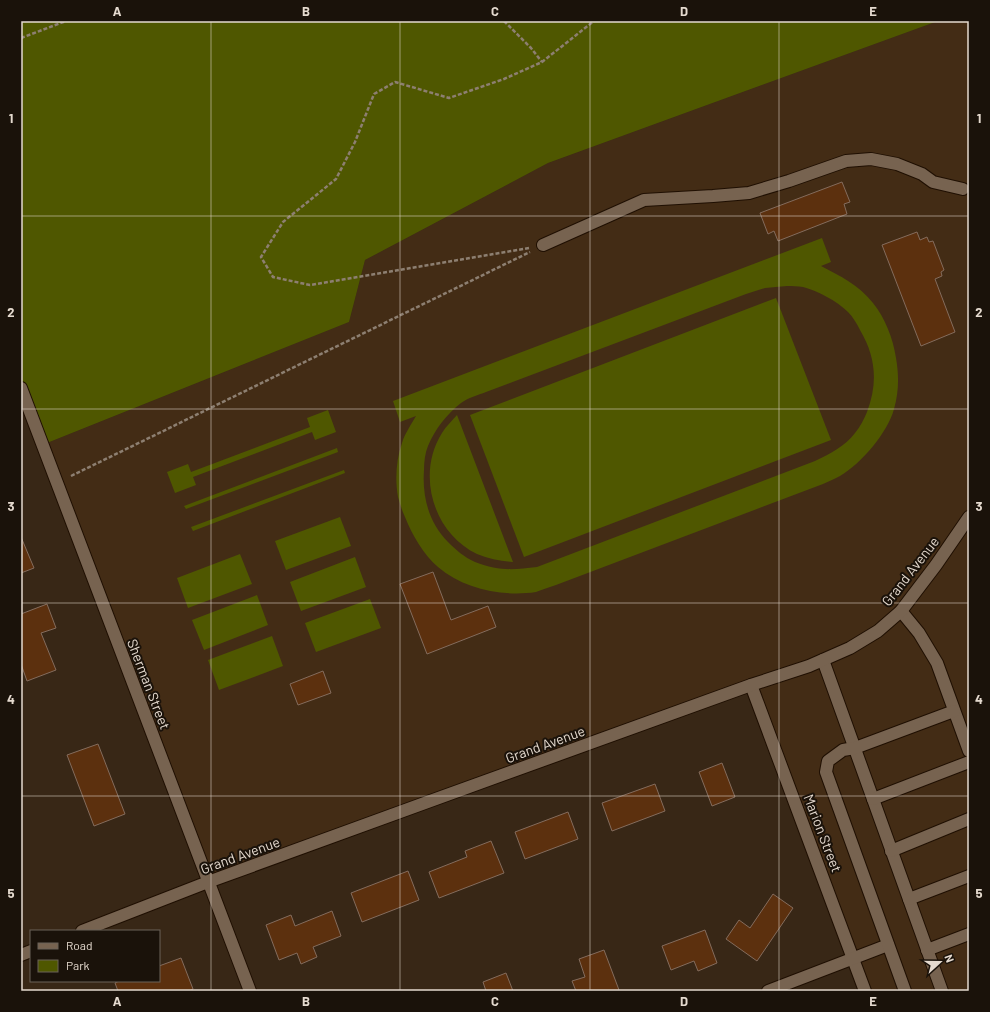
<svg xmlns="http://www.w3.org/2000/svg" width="990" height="1012" font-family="Barlow,sans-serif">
<rect width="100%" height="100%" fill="#382716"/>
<path fill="#432c15" d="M 938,21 L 969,21 L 969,991 L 865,991 L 751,685 L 208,882 L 42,445 L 349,322 L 365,260 L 548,163 Z"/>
<g fill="#4f5700" fill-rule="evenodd">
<path d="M 21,21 L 938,21 L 548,163 L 365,260 L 349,322 L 42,445 L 21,388 Z"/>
<path d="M 822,238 L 831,262 L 821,266 C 840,276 859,285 873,303 C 885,318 893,338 896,358 C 899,375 899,392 894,409 C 888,432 861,464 840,476 C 835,479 829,481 823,484 L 556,585 C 549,587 542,590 536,592 C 503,597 463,589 438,567 C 424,555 412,535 405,517 C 402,511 400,504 398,497 C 395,480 396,460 402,443 C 405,433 411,425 416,416 L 400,422 L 393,401 ZM 787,286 C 792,286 798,286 803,287 C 818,291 837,301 848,312 C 853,317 857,324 860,330 C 876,357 878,383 867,412 C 864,419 860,427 855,433 C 845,446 830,454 815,461 L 537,567 C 513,570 498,571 475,562 C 464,557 456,550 448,542 C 429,523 422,497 424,470 C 424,462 425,453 428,446 C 435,429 447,414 461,403 C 468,398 478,395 486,392 L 746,294 L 765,288 Z"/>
<path d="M 776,298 L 831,440 L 524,557 L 470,415 Z"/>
<path d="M 328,410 L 336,432 L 315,440 L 312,432 L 193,477 L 196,485 L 175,493 L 167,472 L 188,464 L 191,472 L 310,427 L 307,418 Z"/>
<path d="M 457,415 L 513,562 C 501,561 489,559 477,554 C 433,533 416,474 442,433 C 446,426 452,421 457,415 Z"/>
<path d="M 337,448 L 338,452 L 186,509 L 184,506 Z"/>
<path d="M 344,470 L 345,473 L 193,531 L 191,527 Z"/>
<path d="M 340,517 L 351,546 L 286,570 L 275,541 Z"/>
<path d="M 240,554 L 252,584 L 188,608 L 177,578 Z"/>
<path d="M 355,557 L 366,587 L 301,611 L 290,582 Z"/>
<path d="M 257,595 L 268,625 L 204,650 L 192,620 Z"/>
<path d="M 370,599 L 381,628 L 316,652 L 305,623 Z"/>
<path d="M 272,636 L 283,666 L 219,690 L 208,660 Z"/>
</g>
<g fill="#5c300e" stroke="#846c5d">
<path d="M 842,182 L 850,202 L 844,204 L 847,214 L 778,241 L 774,231 L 768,234 L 760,213 Z"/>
<path d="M 917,232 L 920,240 L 927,237 L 929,242 L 933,241 L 944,270 L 941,272 L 942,276 L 935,279 L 955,332 L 921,346 L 882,245 Z"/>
<path d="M 21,537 L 34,568 L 21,573 Z"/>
<path d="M 433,572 L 451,620 L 488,606 L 496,627 L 427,654 L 400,584 Z"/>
<path d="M 47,604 L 56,628 L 41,633 L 56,670 L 27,681 L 21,664 L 21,614 Z"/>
<path d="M 323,671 L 331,693 L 298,705 L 290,684 Z"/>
<path d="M 98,744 L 125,814 L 94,826 L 67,755 Z"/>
<path d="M 722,763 L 735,797 L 712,806 L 699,772 Z"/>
<path d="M 655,784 L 665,811 L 612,831 L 602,803 Z"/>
<path d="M 568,812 L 578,839 L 525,859 L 515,832 Z"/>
<path d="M 491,841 L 504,873 L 439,898 L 429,872 L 467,857 L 465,851 Z"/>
<path d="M 408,871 L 419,900 L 362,922 L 351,893 Z"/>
<path d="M 773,894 L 793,908 L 757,961 L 726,939 L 739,920 L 750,928 Z"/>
<path d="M 332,911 L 341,936 L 313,947 L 317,957 L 301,964 L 297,953 L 279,960 L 266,925 L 291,915 L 295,926 Z"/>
<path d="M 705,930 L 717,963 L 698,971 L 694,961 L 671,970 L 662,946 Z"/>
<path d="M 604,950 L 619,990 L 616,991 L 576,991 L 572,981 L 585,977 L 579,959 Z"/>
<path d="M 181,958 L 193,989 L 189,991 L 118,991 L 115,983 L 119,981 L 159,981 L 159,966 Z"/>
<path d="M 506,973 L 513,991 L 486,991 L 483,982 Z"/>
</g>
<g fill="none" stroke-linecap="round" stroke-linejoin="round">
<g stroke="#1f0f02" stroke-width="14">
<g id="minor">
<path d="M 543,245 L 644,200 L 713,196 L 749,193 L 789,181 L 846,161 L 871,159 L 897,164 L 922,174 L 933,182 L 963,189"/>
<path d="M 21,388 L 250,991"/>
<path d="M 901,611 L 919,633 L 937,663 L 969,751"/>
<path d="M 823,660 L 942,991"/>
<path d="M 751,685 L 865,991"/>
<path d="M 873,799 L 969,762"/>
<path d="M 891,851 L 969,819"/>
<path d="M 909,899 L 969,876"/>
<path d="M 82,931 L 208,882 L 422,804 L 751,685 L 809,666 L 850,648 L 878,631 L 901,611 L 936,565 L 969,517"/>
<path d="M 927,950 L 969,934"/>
<path d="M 21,955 L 31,951"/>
<path d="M 768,991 L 888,945"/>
<path d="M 905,991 L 826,772 L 828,761 L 843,750 L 855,748 L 954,711"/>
</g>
</g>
<g stroke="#8d7f71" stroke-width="2.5" stroke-dasharray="4 2" stroke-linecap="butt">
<path d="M 504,21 L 531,48 L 542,62"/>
<path d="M 21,38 L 66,21"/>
<path d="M 529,248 L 310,285 L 273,277 L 261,257 L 283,222 L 336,179 L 355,142 L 374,94 L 395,82 L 449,98 L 504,79 L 542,62 L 594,21"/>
<path d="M 71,476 L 530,252"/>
</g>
<use href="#minor" stroke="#776350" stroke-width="12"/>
</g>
<path fill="none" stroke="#e5dacf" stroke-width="1" stroke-opacity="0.55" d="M 211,21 L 211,991M 400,21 L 400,991M 590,21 L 590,991M 779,21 L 779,991M 21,216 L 969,216M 21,409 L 969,409M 21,603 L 969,603M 21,796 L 969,796"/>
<g text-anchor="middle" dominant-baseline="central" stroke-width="4" stroke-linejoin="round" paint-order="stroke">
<g font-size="14" fill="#e5dacf" stroke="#1a120a">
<text transform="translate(910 571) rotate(-52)">Grand Avenue</text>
<text transform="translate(149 684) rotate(69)">Sherman Street</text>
<text transform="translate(545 744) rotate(-20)">Grand Avenue</text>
<text transform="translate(823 833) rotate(69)">Marion Street</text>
<text transform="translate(240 855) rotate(-20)">Grand Avenue</text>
</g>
</g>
<rect width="990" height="1012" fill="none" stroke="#1a120a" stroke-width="44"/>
<rect x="30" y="930" width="130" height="52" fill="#1a120a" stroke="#6b6259"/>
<rect x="38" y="943" width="20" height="6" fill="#776350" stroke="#6b6259"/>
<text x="66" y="950" font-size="12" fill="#e5dacf">Road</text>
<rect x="38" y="960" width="20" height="12" fill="#4f5700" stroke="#6b6259"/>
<text x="66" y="970" font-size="12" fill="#e5dacf">Park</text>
<g transform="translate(940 962) rotate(69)" stroke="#1a120a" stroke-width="3" paint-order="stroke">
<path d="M0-3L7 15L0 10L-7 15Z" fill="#e5dacf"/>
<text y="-6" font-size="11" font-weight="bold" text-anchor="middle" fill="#e5dacf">N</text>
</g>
<rect x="22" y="22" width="946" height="968" fill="none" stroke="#e5dacf" stroke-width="1.5"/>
<g font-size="13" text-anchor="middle" font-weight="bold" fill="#e5dacf">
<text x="117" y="16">A</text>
<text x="306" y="16">B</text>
<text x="495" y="16">C</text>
<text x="684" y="16">D</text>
<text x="873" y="16">E</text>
<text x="11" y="123">1</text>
<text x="979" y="123">1</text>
<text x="11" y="317">2</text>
<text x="979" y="317">2</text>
<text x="11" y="511">3</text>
<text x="979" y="511">3</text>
<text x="11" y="704">4</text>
<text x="979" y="704">4</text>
<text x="11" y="898">5</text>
<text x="979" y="898">5</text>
<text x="117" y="1006">A</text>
<text x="306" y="1006">B</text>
<text x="495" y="1006">C</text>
<text x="684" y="1006">D</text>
<text x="873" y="1006">E</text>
</g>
</svg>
